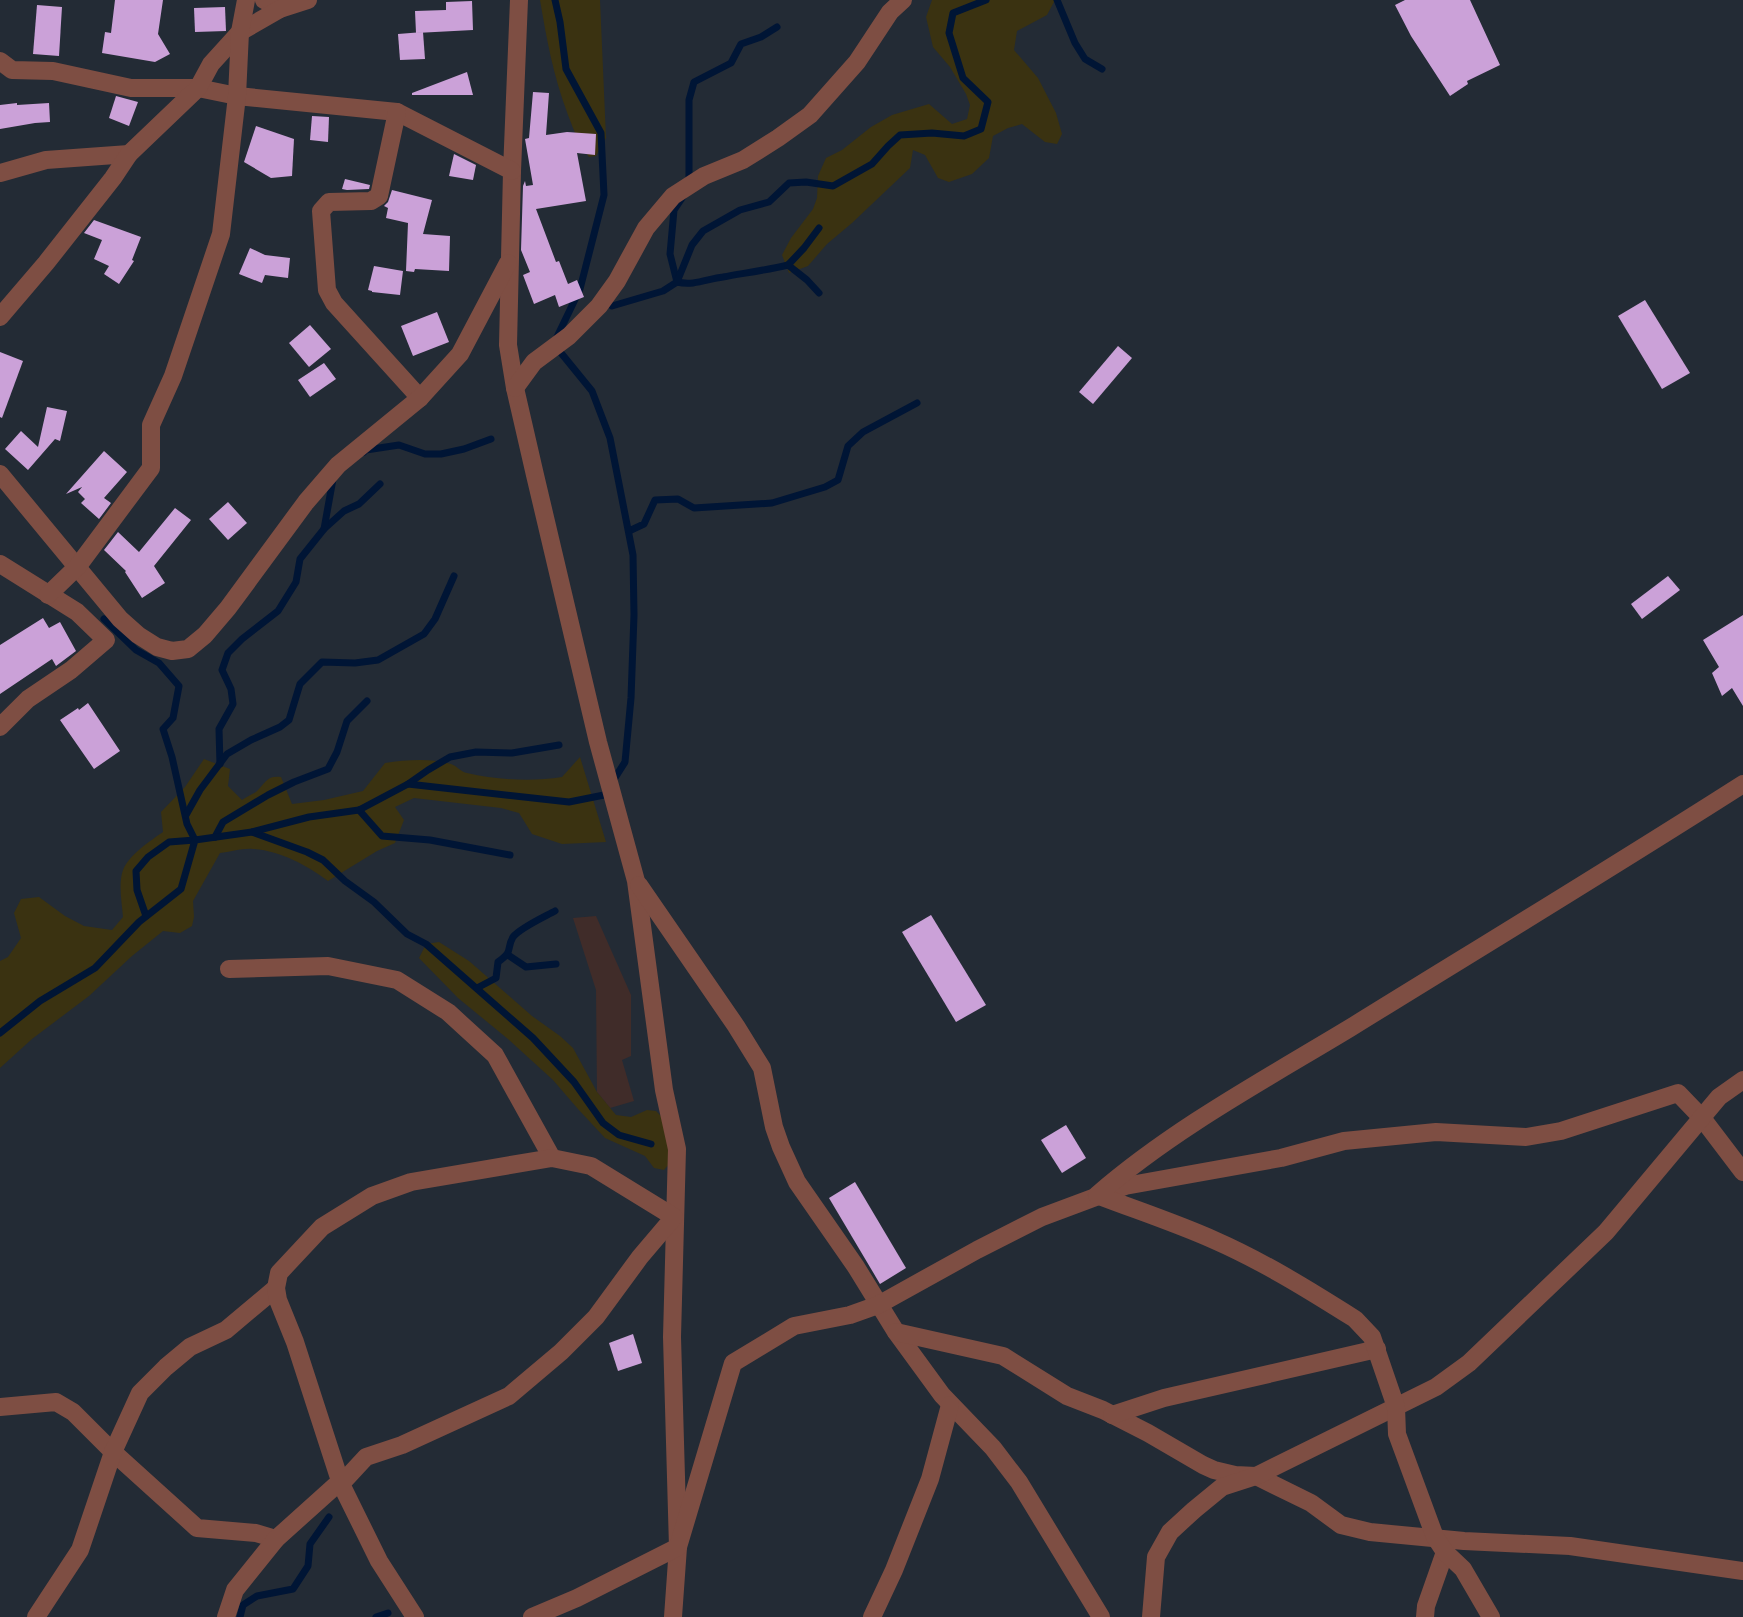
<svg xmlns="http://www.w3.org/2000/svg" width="1743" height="1617" font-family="'Varela Round',sans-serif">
<rect width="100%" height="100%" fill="#232b35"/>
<path fill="#402c29" d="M 596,916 L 631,995 L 631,1056 L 622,1060 L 634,1101 L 610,1108 L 597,1092 L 596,990 L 573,918 Z"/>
<g fill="#3a3211">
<path d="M 540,0 L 600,0 L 606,138 L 596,156 L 589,157 C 579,144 574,131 568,115 C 553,75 547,41 540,0 Z"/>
<path d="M 932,0 L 1055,0 L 1047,15 L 1017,31 L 1014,50 L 1038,78 L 1056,113 L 1062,134 L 1057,144 L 1045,142 L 1022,124 L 1008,128 L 993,136 L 989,158 L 972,174 L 949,182 L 938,178 L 925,155 L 913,150 L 910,168 L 852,223 L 827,244 L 808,266 L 789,273 L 782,255 L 791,238 L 813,209 L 817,198 L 818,176 L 826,158 L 842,150 L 871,127 L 892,115 L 929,104 L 952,124 L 967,119 L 970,105 L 966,94 L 950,67 L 933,47 L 926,17 Z"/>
<path d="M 580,757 L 606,842 L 562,844 L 532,834 L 519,813 L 501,808 L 414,798 L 395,807 L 404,820 L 395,843 L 377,851 L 328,881 C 306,865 281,851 253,849 C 243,848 230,852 220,853 L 193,901 L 194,917 L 192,926 L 180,933 L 163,931 L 132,956 L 89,996 L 32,1039 L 0,1068 L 0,961 L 8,957 L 21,938 L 14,913 L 21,899 L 39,897 L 65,916 L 84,926 L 112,930 L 123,917 C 122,903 118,884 123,870 C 129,855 150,841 163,832 L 161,812 L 185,787 L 204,759 L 230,769 L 228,786 L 242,800 C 246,797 251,795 256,792 C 265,784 266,775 281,777 L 292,804 L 324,800 L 363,791 L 385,763 C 406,760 431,758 451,764 C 457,766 461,772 467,773 C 497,780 532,782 562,777 Z"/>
<path d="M 439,942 L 469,961 L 532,1016 L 560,1036 L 573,1048 L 597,1092 L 616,1115 L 631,1117 L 647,1110 L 656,1111 L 669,1124 L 676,1156 L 664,1170 L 654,1168 L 645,1156 L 605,1138 L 578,1109 L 553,1080 L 508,1039 L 458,998 L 419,958 L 426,944 Z"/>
</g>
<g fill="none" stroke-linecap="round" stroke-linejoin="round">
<g stroke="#001535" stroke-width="7">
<path d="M 555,0 L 560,22 L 566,69 L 601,133 L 604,195 L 580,289 L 556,339"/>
<path d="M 1057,0 L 1075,43 L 1085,59 L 1102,69"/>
<path d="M 689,183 L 689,100 L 694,82 L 731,63 L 741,44 L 761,37 L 777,27"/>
<path d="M 684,195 L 674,210 L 670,254 L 677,282 C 694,286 707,279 723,277 C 745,273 767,270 788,265 L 807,280 L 819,293"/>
<path d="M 788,265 L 804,248 L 819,228"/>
<path d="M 612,306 L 663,291 L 677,282 L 692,245 L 703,231 L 740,210 L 769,202 L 789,183 L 806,182 L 833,186 L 872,164 L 888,146 L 900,135 L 932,133 L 964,136 L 981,129 L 988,102 L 963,78 L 949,33 L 953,13 L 986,0"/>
<path d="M 364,452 L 366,450 L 399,445 L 425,454 L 441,454 L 464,449 L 491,439"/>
<path d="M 324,529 L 344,511 L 359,504 L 380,484"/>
<path d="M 629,531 L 644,524 L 655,500 L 678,499 L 694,508 L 772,503 L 825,487 L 838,480 L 848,446 L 863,432 L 917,403"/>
<path d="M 104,619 L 136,650 L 159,663 L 179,686 L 173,718 L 163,729 L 172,757 L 187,824 L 195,840 L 169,842 L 148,857 L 136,871 L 137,890 L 146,916"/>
<path d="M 220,764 L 219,729 L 233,704 L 231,689 L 222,670 L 228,653 L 242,639 L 278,611 L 296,582 L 300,559 L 324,529 L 333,479"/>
<path d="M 408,784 L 428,770 L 450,757 L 476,752 L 512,753 L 559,745"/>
<path d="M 359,810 L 382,836 L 430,840 L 510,855"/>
<path d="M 186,815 L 200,790 L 227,754 L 251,740 L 280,727 L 289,720 L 300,684 L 322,662 L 355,663 L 378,660 L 424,634 L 435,619 L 454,576"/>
<path d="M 252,832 L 307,852 L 323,860 L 345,881 L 374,902 L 407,934 L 426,944 L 533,1038 L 574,1082 L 603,1123 L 619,1135 L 651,1144"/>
<path d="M 215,837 L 223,822 L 268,795 L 294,782 L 328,769 L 337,752 L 347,721 L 367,701"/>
<path d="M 508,955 L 526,967 L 556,964"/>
<path d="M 477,988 L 496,978 L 498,962 C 514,951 506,949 513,937 C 520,928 544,917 555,911"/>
<path d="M 0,1033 L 40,1001 L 95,968 L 139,922 L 181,889 L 195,840 L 252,832 L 309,817 L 359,810 L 408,784 L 569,802 L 604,795 L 625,762 L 631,698 L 634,615 L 633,555 L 610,438 L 592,391 L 557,348"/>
<path d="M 240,1617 L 243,1605 L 257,1596 L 293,1589 L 308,1566 L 310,1544 L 329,1517"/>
<path d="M 376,1617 L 388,1613"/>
</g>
</g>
<g fill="#cba1d8">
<path d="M 115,0 L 163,0 L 158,34 L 170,54 L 155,62 L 102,53 L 105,32 L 111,33 Z"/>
<path d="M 1405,0 L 1470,0 L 1500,65 L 1467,81 L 1468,84 L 1450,96 L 1411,36 L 1395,5 Z"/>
<path d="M 472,1 L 473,30 L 416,33 L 415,11 L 446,10 L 446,2 Z"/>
<path d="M 37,5 L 62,7 L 59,56 L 33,54 Z"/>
<path d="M 225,7 L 226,31 L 195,32 L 194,8 Z"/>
<path d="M 423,32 L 425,59 L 400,60 L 398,34 Z"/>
<path d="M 467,72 L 473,95 L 412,95 L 412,93 Z"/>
<path d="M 533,92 L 549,93 L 546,135 L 567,132 L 596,134 L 595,155 L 577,153 L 586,201 L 536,209 L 556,262 L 559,261 L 568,284 L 577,280 L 584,297 L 559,307 L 555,295 L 534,304 L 523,275 L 530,272 L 521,250 L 523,186 L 525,181 L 526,186 L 533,185 L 525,139 L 529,138 Z"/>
<path d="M 116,96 L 138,102 L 129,126 L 109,118 Z"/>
<path d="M 17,103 L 17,105 L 49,103 L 50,122 L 35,123 L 0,129 L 0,105 Z"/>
<path d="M 312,116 L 329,117 L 328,142 L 310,140 Z"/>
<path d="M 256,126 L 294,139 L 292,176 L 271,178 L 244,162 Z"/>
<path d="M 454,154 L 476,165 L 473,180 L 449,176 Z"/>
<path d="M 345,179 L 370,185 L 369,189 L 347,190 L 342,189 Z"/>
<path d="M 392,190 L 432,200 L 423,234 L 450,236 L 449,271 L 415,269 L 414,272 L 406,271 L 408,223 L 386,218 L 388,208 L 384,206 L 388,202 Z"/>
<path d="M 94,220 L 141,237 L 132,260 L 134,261 L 119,284 L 104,274 L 109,266 L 94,259 L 102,240 L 84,233 Z"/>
<path d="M 250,248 L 265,255 L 290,258 L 288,278 L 265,275 L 262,283 L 239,274 Z"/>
<path d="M 374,266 L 403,271 L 400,295 L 372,292 L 372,291 L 368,290 Z"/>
<path d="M 1645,300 L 1690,373 L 1662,389 L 1618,316 Z"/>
<path d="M 437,312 L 449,342 L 413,356 L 401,326 Z"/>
<path d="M 310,325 L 331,349 L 309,367 L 289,343 Z"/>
<path d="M 1118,346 L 1132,358 L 1093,404 L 1079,392 Z"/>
<path d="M 0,352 L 23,361 L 2,418 L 0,417 Z"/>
<path d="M 324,363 L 336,379 L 310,397 L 298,380 Z"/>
<path d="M 47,407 L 67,411 L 60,441 L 55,439 L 28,470 L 5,449 L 21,431 L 38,447 Z"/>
<path d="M 104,451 L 127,472 L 104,498 L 111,503 L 99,519 L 81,503 L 85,499 L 78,492 L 82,487 L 66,494 Z"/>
<path d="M 228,502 L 247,523 L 228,540 L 209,519 Z"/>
<path d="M 175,508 L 191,520 L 154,566 L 165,583 L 142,598 L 125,572 L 126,571 L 104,550 L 118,532 L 139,552 Z"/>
<path d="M 1668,576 L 1680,590 L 1642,619 L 1631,604 Z"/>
<path d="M 1743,615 L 1743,706 L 1732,688 L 1722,696 L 1712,673 L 1719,667 L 1703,640 Z"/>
<path d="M 43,618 L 49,628 L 60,622 L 76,651 L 56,666 L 52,659 L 0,694 L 0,645 Z"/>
<path d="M 88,703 L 120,751 L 94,769 L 60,720 L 78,708 L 79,710 Z"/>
<path d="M 931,915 L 986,1005 L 956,1022 L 902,932 Z"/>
<path d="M 1066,1125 L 1086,1158 L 1062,1173 L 1041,1140 Z"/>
<path d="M 855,1182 L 906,1268 L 880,1284 L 829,1198 Z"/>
<path d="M 633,1334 L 642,1363 L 618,1371 L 609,1343 Z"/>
</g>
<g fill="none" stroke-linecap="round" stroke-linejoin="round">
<g stroke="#7e4e43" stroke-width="18">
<path d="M 264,0 L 280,9"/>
<path d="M 519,0 L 512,171 L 508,345 L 515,388 L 535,475 L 598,742 L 636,881 L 664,1090 L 677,1149 L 672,1337 L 678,1547 L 673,1617"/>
<path d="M 0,61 L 12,70 L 53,71 L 131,88 L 198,88 L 237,96 L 397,112 L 512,171"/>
<path d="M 397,112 L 379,196 L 371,201 L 329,202 L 321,211 L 327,290 L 334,303 L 420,398"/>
<path d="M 0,173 L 46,160 L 129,154"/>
<path d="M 0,317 L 46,263 L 113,178 L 129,154 L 198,88 L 211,64 L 240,32 L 280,9 L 308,0"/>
<path d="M 515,388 L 534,362 L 569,336 L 599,306 L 617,281 L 646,228 L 673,196 L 704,176 L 743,160 L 778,138 L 810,115 L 857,62 L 890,12 L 903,0"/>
<path d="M 0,474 L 120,619 L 138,635 L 157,647 L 172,651 L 188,649 L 205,635 L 228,608 L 306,502 L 338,465 L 420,398 L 460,354 L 508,263"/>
<path d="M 0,564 L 77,612 L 106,640 L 71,670 L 28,699 L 0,727"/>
<path d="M 48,595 L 78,566 L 151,468 L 151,425 L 173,376 L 221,234 L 237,96 L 240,32 L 246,0"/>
<path d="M 639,885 L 736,1026 L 762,1068 L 774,1127 L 781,1147 L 797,1182 L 856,1267 L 896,1332 L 942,1395 L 993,1448 L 1019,1482 L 1101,1617"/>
<path d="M 229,969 L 328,966 L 397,980 L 448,1012 L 495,1055 L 552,1158"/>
<path d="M 896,1332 L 1003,1356 L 1067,1396 L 1103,1410 L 1148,1433 L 1203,1465 L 1214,1470 L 1235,1475 L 1256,1476 L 1311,1503 L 1341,1525 L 1370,1532 L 1464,1541 L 1570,1546 L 1743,1571"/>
<path d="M 0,1407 L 56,1402 L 73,1412 L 113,1452 L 197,1528 L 256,1533 L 276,1539"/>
<path d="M 1112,1415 L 1164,1398 L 1377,1349"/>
<path d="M 36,1617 L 80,1550 L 113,1452 L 140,1393 L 166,1367 L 190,1347 L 226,1330 L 276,1288"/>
<path d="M 226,1617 L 235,1590 L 276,1539 L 335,1486 L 341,1484 L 366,1457 L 402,1445 L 509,1396 L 561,1352 L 596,1317 L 640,1257 L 674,1217 L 591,1166 L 552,1158 L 411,1182 L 372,1196 L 322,1227 L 279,1273 L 276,1288 L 278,1300 L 295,1342 L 341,1484 L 379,1561 L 415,1617"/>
<path d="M 532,1617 L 577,1598 L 678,1547 L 733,1363 L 794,1326 L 850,1315 L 878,1305 L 977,1250 L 1042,1217 L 1125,1186 L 1281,1158 L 1344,1141 L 1436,1132 L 1526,1137 L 1561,1131 L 1678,1093 L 1702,1118 L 1743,1172"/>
<path d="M 872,1617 L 894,1570 L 930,1479 L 950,1405"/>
<path d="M 1151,1617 L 1156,1557 L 1170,1532 L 1194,1510 L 1222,1487 L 1256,1476 L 1436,1387 L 1469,1363 L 1606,1232 L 1719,1097 L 1743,1080"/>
<path d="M 1425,1617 L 1426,1606 L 1445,1552"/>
<path d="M 1491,1617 L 1463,1569 L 1445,1552 L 1435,1537 L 1397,1434 L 1396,1407 L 1372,1337 L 1355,1319 C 1309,1290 1264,1262 1214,1240 C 1176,1223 1136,1210 1097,1195 C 1173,1129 1264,1080 1350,1028 C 1481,947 1613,867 1743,784"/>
</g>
</g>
</svg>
